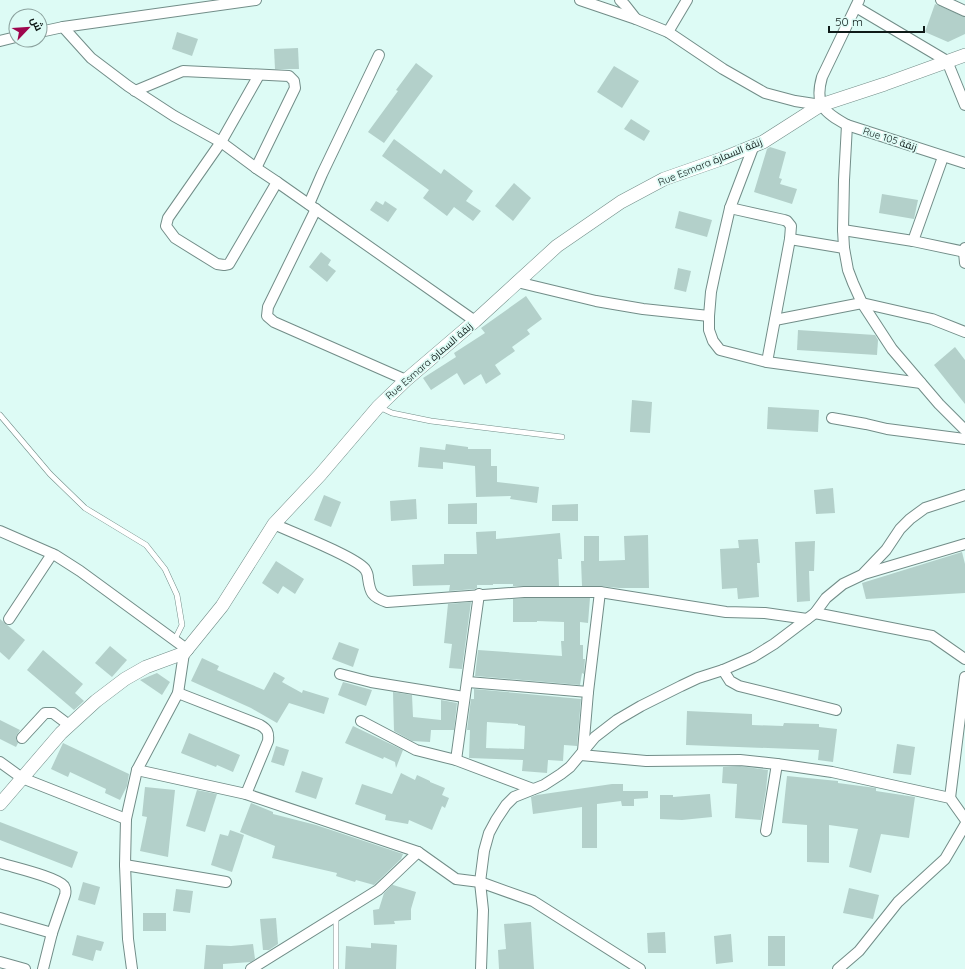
<svg xmlns="http://www.w3.org/2000/svg" width="965" height="969" font-family="Quicksand,Cairo,sans-serif">
<rect width="100%" height="100%" fill="#ddfbf5"/>
<g fill="#b3d0ca" fill-rule="evenodd">
<path d="M 935,4 L 965,17 L 965,34 L 948,42 L 925,32 Z"/>
<path d="M 177,32 L 198,39 L 192,56 L 172,49 Z"/>
<path d="M 298,48 L 299,69 L 275,69 L 274,49 Z"/>
<path d="M 416,63 L 433,76 L 384,143 L 368,132 L 398,91 L 396,90 Z"/>
<path d="M 614,66 L 639,81 L 622,108 L 597,92 Z"/>
<path d="M 631,119 L 650,131 L 644,141 L 624,129 Z"/>
<path d="M 394,139 L 441,174 L 444,169 L 473,191 L 466,201 L 481,211 L 473,221 L 454,207 L 447,216 L 423,198 L 429,190 L 382,156 Z"/>
<path d="M 770,147 L 786,152 L 779,178 L 782,179 L 780,184 L 797,189 L 792,204 L 754,192 L 767,149 Z"/>
<path d="M 514,183 L 531,198 L 513,221 L 495,206 Z"/>
<path d="M 882,194 L 918,200 L 914,219 L 879,213 Z"/>
<path d="M 376,201 L 383,205 L 385,201 L 397,209 L 388,222 L 370,210 Z"/>
<path d="M 679,211 L 712,220 L 707,237 L 675,228 Z"/>
<path d="M 321,252 L 331,260 L 328,265 L 336,271 L 327,282 L 309,267 Z"/>
<path d="M 678,268 L 691,271 L 686,292 L 674,289 Z"/>
<path d="M 526,296 L 542,319 L 527,330 L 530,334 L 512,347 L 515,351 L 495,365 L 501,374 L 486,384 L 481,374 L 464,385 L 457,373 L 431,390 L 423,378 L 456,357 L 454,353 L 485,333 L 481,328 Z"/>
<path d="M 798,330 L 875,335 L 878,340 L 877,355 L 797,350 Z"/>
<path d="M 955,347 L 965,360 L 965,404 L 934,365 Z"/>
<path d="M 632,400 L 652,402 L 650,433 L 630,432 Z"/>
<path d="M 768,407 L 819,410 L 818,432 L 767,429 Z"/>
<path d="M 446,444 L 468,447 L 468,449 L 491,449 L 491,466 L 497,466 L 497,482 L 539,487 L 537,503 L 510,499 L 511,496 L 476,497 L 475,466 L 443,462 L 443,469 L 418,467 L 420,447 L 445,450 Z"/>
<path d="M 833,488 L 835,513 L 816,514 L 814,490 Z"/>
<path d="M 324,495 L 341,502 L 331,527 L 314,520 Z"/>
<path d="M 416,499 L 417,519 L 391,521 L 390,501 Z"/>
<path d="M 477,503 L 477,524 L 448,524 L 448,504 Z"/>
<path d="M 578,504 L 578,521 L 552,521 L 552,505 Z"/>
<path d="M 496,531 L 496,539 L 560,533 L 562,559 L 558,559 L 559,586 L 513,586 L 513,584 L 493,584 L 493,585 L 477,585 L 477,588 L 475,589 L 449,591 L 450,585 L 413,586 L 412,565 L 444,564 L 444,554 L 477,554 L 476,532 Z"/>
<path d="M 648,535 L 649,588 L 619,588 L 600,586 L 582,586 L 581,561 L 584,561 L 584,536 L 599,536 L 599,561 L 625,560 L 624,536 Z"/>
<path d="M 758,539 L 760,563 L 757,563 L 759,597 L 738,599 L 737,588 L 722,589 L 720,549 L 739,548 L 738,540 Z"/>
<path d="M 815,541 L 814,571 L 809,571 L 810,601 L 797,602 L 795,542 Z"/>
<path d="M 962,552 L 965,564 L 965,593 L 866,599 L 862,583 Z"/>
<path d="M 276,561 L 304,579 L 295,594 L 283,586 L 278,594 L 262,583 Z"/>
<path d="M 524,598 L 590,598 L 588,623 L 580,622 L 580,645 L 583,645 L 583,659 L 585,659 L 584,674 L 582,673 L 580,685 L 475,676 L 478,650 L 562,656 L 561,641 L 564,641 L 564,622 L 537,621 L 537,622 L 513,622 L 513,599 Z"/>
<path d="M 471,602 L 462,669 L 449,668 L 452,644 L 444,643 L 448,604 Z"/>
<path d="M 0,619 L 25,640 L 9,660 L 0,652 Z"/>
<path d="M 339,642 L 359,649 L 353,667 L 332,659 Z"/>
<path d="M 110,646 L 127,660 L 112,677 L 95,663 Z"/>
<path d="M 43,650 L 83,684 L 75,693 L 84,701 L 74,710 L 27,670 Z"/>
<path d="M 202,658 L 219,666 L 217,670 L 264,690 L 274,672 L 285,678 L 282,682 L 302,693 L 303,690 L 329,698 L 324,714 L 289,703 L 277,723 L 251,708 L 191,681 Z"/>
<path d="M 157,673 L 170,682 L 162,695 L 140,680 Z"/>
<path d="M 343,682 L 372,690 L 366,706 L 338,695 Z"/>
<path d="M 474,689 L 581,699 L 577,746 L 564,745 L 563,761 L 548,760 L 547,773 L 522,771 L 523,760 L 469,758 L 470,730 L 467,730 L 471,699 L 474,699 ZM 487,722 L 518,724 L 518,725 L 525,726 L 524,749 L 486,748 Z"/>
<path d="M 393,692 L 412,695 L 413,717 L 441,720 L 441,700 L 457,703 L 454,730 L 431,730 L 430,742 L 412,741 L 394,731 Z"/>
<path d="M 687,711 L 752,714 L 752,725 L 783,726 L 784,723 L 819,724 L 819,727 L 837,729 L 833,762 L 818,760 L 819,750 L 686,745 Z"/>
<path d="M 0,720 L 20,730 L 16,736 L 16,740 L 18,743 L 16,747 L 0,739 Z"/>
<path d="M 353,726 L 403,750 L 396,768 L 395,762 L 384,757 L 383,759 L 345,743 Z"/>
<path d="M 189,733 L 240,755 L 233,772 L 217,765 L 216,767 L 181,753 Z"/>
<path d="M 63,743 L 129,774 L 127,786 L 120,800 L 105,793 L 106,789 L 70,772 L 68,777 L 51,769 Z"/>
<path d="M 897,744 L 915,747 L 911,775 L 893,773 Z"/>
<path d="M 276,746 L 289,750 L 284,766 L 271,762 Z"/>
<path d="M 740,766 L 768,770 L 766,790 L 761,820 L 735,818 L 737,784 L 722,783 L 723,767 Z"/>
<path d="M 302,771 L 323,778 L 316,799 L 295,792 Z"/>
<path d="M 401,773 L 415,780 L 417,775 L 430,781 L 430,782 L 445,788 L 442,795 L 449,798 L 445,808 L 442,806 L 432,830 L 409,820 L 408,824 L 385,820 L 386,815 L 355,804 L 362,784 L 392,794 Z"/>
<path d="M 787,776 L 838,781 L 838,783 L 876,788 L 876,791 L 915,797 L 909,838 L 881,834 L 871,873 L 849,867 L 858,829 L 829,825 L 829,863 L 807,862 L 807,825 L 782,823 Z"/>
<path d="M 612,784 L 623,784 L 623,791 L 648,791 L 648,798 L 634,799 L 634,806 L 622,806 L 621,801 L 597,804 L 597,848 L 582,848 L 582,807 L 533,814 L 531,797 L 537,795 Z"/>
<path d="M 145,787 L 175,790 L 168,857 L 140,851 L 147,817 L 142,816 Z"/>
<path d="M 197,790 L 217,794 L 205,832 L 186,826 Z"/>
<path d="M 710,794 L 712,817 L 682,820 L 660,819 L 660,795 L 673,795 L 673,797 Z"/>
<path d="M 251,803 L 273,812 L 273,814 L 316,825 L 403,854 L 401,859 L 374,885 L 356,880 L 355,882 L 336,876 L 337,873 L 272,858 L 275,846 L 240,832 Z"/>
<path d="M 0,822 L 78,852 L 72,868 L 0,840 Z"/>
<path d="M 230,830 L 244,835 L 232,872 L 211,865 L 220,834 L 228,836 Z"/>
<path d="M 83,882 L 100,887 L 95,905 L 78,900 Z"/>
<path d="M 393,884 L 393,885 L 416,892 L 411,909 L 411,920 L 394,921 L 395,924 L 374,925 L 373,910 L 379,909 L 384,893 Z"/>
<path d="M 849,888 L 879,895 L 873,919 L 843,913 Z"/>
<path d="M 176,889 L 193,891 L 190,913 L 173,911 Z"/>
<rect x="143" y="913" width="23" height="18"/>
<path d="M 276,918 L 278,944 L 269,950 L 263,950 L 260,919 Z"/>
<path d="M 531,922 L 534,969 L 499,969 L 498,950 L 506,949 L 504,924 Z"/>
<path d="M 665,932 L 666,953 L 648,953 L 647,933 Z"/>
<path d="M 731,934 L 733,962 L 716,964 L 714,936 Z"/>
<path d="M 77,935 L 104,942 L 101,951 L 96,950 L 93,961 L 72,955 Z"/>
<rect x="768" y="936" width="17" height="30"/>
<path d="M 371,943 L 397,945 L 396,969 L 345,969 L 346,946 L 371,948 Z"/>
<path d="M 253,944 L 255,959 L 251,962 L 223,964 L 223,969 L 204,969 L 206,945 L 231,946 Z"/>
</g>
<g fill="none" stroke-linecap="round" stroke-linejoin="round">
<g stroke="#728d88" stroke-width="6">
<g id="service">
<path d="M 379,407 L 392,413 L 431,421 L 562,437"/>
<path d="M 0,415 L 50,474 L 85,508 L 146,545 L 165,569 L 177,595 L 182,625 L 174,641"/>
<path d="M 336,917 L 336,969"/>
</g>
</g>
<g stroke="#728d88" stroke-width="12">
<g id="minor">
<path d="M 580,0 L 636,19 L 668,32 L 723,69 L 765,93 L 795,101 L 821,105"/>
<path d="M 620,0 L 625,5 L 636,19"/>
<path d="M 859,0 L 822,77 C 814,105 824,112 847,125 L 965,163"/>
<path d="M 941,0 L 965,11"/>
<path d="M 856,7 L 947,61 L 965,105"/>
<path d="M 63,27 L 91,58 L 128,86 L 174,116 L 221,142 L 256,168 L 277,182 L 475,321"/>
<path d="M 40,32 L 63,27 L 256,0"/>
<path d="M 668,32 L 687,0"/>
<path d="M 0,41 L 16,37"/>
<path d="M 259,75 L 221,142 L 168,218 L 166,226 L 175,238 L 217,264 L 224,265 L 229,264 L 277,182"/>
<path d="M 135,91 L 183,71 L 289,76 L 294,81 L 295,88 L 256,168"/>
<path d="M 847,125 L 844,180 L 843,230 L 844,248 L 848,270 L 853,283 L 862,303 L 892,349 L 939,404 L 965,430"/>
<path d="M 754,145 L 730,208 L 715,273 L 711,292 L 709,316 L 709,330 L 713,341 L 720,350 L 767,362 L 921,383"/>
<path d="M 309,204 L 322,174 L 379,55"/>
<path d="M 730,208 L 784,220 L 787,221 L 791,226 L 790,239 L 767,362"/>
<path d="M 316,209 L 268,307 L 267,316 L 274,322 L 406,380"/>
<path d="M 843,230 L 913,241 L 965,252"/>
<path d="M 790,239 L 844,248"/>
<path d="M 913,241 L 943,157"/>
<path d="M 965,248 L 964,252 L 965,263"/>
<path d="M 517,282 L 596,301 L 643,309 L 709,316"/>
<path d="M 775,320 L 862,303 L 932,319 L 965,332"/>
<path d="M 832,418 L 866,424 L 887,429 L 965,439"/>
<path d="M 274,524 C 293,533 354,556 365,569 C 367,572 368,575 368,578 C 370,593 372,597 387,602 L 524,592 L 600,592 L 726,612 L 765,613 L 807,619"/>
<path d="M 0,531 L 55,555 L 80,571 L 188,650"/>
<path d="M 864,573 L 886,550 L 900,529 L 910,519 L 925,508 L 965,495"/>
<path d="M 815,613 L 932,636 L 965,659"/>
<path d="M 9,619 L 52,554"/>
<path d="M 723,670 L 730,681 L 739,686 L 836,710"/>
<path d="M 340,674 L 371,682 L 464,697"/>
<path d="M 468,682 L 588,692"/>
<path d="M 178,693 L 260,725 C 267,729 269,732 268,741 L 246,794"/>
<path d="M 361,721 L 416,750 L 456,760 L 533,789"/>
<path d="M 22,738 L 45,713 L 53,713 L 69,725"/>
<path d="M 583,751 L 588,692 L 600,592"/>
<path d="M 581,755 L 646,761 L 740,760 L 777,764 L 832,772 L 950,798 L 965,819"/>
<path d="M 456,760 L 479,594"/>
<path d="M 0,762 L 22,778 L 126,819"/>
<path d="M 137,770 L 246,794 L 418,852 L 456,879 L 480,882 L 533,901 L 640,969"/>
<path d="M 950,798 L 965,677"/>
<path d="M 766,831 L 777,764"/>
<path d="M 0,863 C 12,867 57,877 64,886 C 66,889 66,891 65,895 L 52,933 L 43,969"/>
<path d="M 125,865 L 226,882"/>
<path d="M 0,918 L 52,933"/>
<path d="M 0,962 L 25,969"/>
<path d="M 132,969 L 128,939 L 125,865 L 126,819 L 137,770 L 178,693 L 184,653"/>
<path d="M 251,969 L 378,890 L 418,852"/>
<path d="M 481,969 L 483,910 L 480,882 L 484,851 L 489,833 L 496,820 L 506,805 L 514,797 L 544,785 L 561,774 L 570,767 L 595,737 L 617,720 L 641,706 L 681,686 L 698,678 L 723,670 L 753,657 L 774,644 L 815,613 L 826,598 L 843,584 L 864,574 L 965,544"/>
<path d="M 838,969 L 859,951 L 898,902 L 945,859 L 965,825"/>
</g>
</g>
<g stroke="#728d88" stroke-width="14">
<path id="tertiary" d="M 0,804 L 61,733 L 96,701 L 125,679 L 146,667 L 184,653 L 222,606 L 274,524 L 320,475 L 378,407 L 406,380 L 475,321 L 557,246 L 621,202 L 664,179 L 724,158 L 763,142 L 821,105 L 885,84 L 965,55"/>
</g>
<use href="#service" stroke="#fff" stroke-width="5"/>
<use href="#minor" stroke="#fff" stroke-width="10"/>
<use href="#tertiary" stroke="#fff" stroke-width="13"/>
</g>
<g text-anchor="middle" dominant-baseline="central" stroke-width="3.5" stroke-linejoin="round" paint-order="stroke">
<g font-size="10" fill="#0f1a18" stroke="#ddfbf5">
<text transform="translate(890 139) rotate(18)">Rue 105 زنقة</text>
<text transform="translate(710 162) rotate(-22)">Rue Esmara زنقة السمارة</text>
<text transform="translate(429 361) rotate(-41)">Rue Esmara زنقة السمارة</text>
</g>
</g>
<g transform="translate(28 28) rotate(65)"><circle r="19" fill="#ddfbf5" stroke="#8ba19d"/>
<path d="M0-3L7 15L0 10L-7 15Z" fill="#9e064d"/>
<text y="-6" font-size="11" font-weight="bold" text-anchor="middle" fill="#0f1a18">ش</text>
</g>
<path d="M829 26v6h95v-6" fill="none" stroke="#0f1a18" stroke-width="2"/>
<text x="835" y="26" font-size="12" fill="#0f1a18" stroke="#ddfbf5" stroke-width="3" paint-order="stroke">50 m</text>
</svg>
